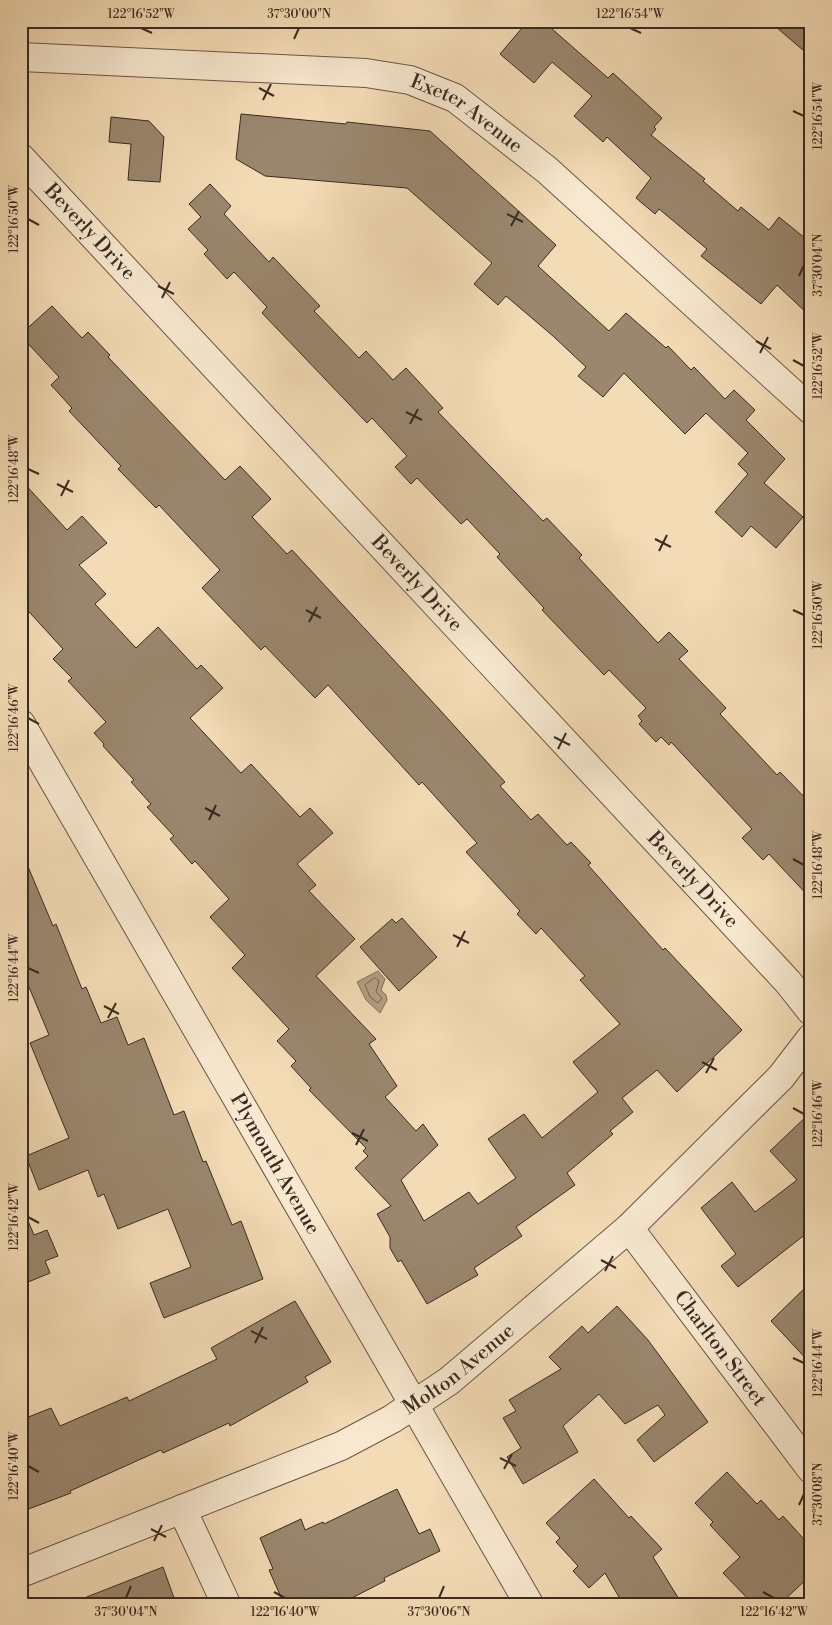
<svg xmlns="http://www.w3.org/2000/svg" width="832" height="1625" font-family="'Libre Bodoni',serif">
<rect width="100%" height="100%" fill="#f3dbb5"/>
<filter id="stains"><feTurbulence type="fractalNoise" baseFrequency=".004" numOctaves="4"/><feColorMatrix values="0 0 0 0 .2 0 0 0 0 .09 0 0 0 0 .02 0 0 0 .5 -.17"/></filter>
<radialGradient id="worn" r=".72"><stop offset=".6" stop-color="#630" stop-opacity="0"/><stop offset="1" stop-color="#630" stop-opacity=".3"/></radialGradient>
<path fill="#b49f83" stroke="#83715c" d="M 378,971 L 385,979 L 381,990 L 386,995 L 387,1000 L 380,1013 L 366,1000 L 357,982 Z"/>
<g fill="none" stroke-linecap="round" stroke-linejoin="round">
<path stroke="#776552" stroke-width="1" d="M 375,978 L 379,981 L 376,992 L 382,998 L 378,1003 L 370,997 L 365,985 Z"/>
</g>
<g fill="#9a876e" stroke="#3a2b22">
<path d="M 528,21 L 543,21 L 608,78 L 613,73 L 662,118 L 654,127 L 656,129 L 651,135 L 705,179 L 703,181 L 738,211 L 741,207 L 769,230 L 779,217 L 811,243 L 811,317 L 777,285 L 761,304 L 701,256 L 707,249 L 659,209 L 655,214 L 636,198 L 651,178 L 607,137 L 603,142 L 574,116 L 592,96 L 552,62 L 534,83 L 500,54 Z"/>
<path d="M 769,21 L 811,21 L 811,57 Z"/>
<path d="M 241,114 L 346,124 L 347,122 L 430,131 L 556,245 L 538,266 L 609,331 L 626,313 L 666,348 L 668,346 L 691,370 L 694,367 L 725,399 L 734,390 L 755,410 L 746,420 L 785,459 L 764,483 L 803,517 L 776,548 L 751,526 L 742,537 L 715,512 L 748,474 L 738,464 L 748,453 L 706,413 L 685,434 L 624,373 L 603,397 L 578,376 L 586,367 L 553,336 L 506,296 L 498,305 L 474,284 L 492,263 L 407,188 L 265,176 L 236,159 Z"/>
<path d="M 111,117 L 149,121 L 164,137 L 160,182 L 128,180 L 131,144 L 109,142 Z"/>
<path d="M 210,184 L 231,206 L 224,214 L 269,262 L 273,257 L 320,306 L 314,311 L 359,358 L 366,351 L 393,380 L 406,368 L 443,408 L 438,412 L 543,521 L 547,518 L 582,555 L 579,558 L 658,643 L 669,632 L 688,651 L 679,659 L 726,708 L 720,714 L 777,775 L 780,772 L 811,804 L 811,899 L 769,854 L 763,860 L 742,838 L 752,829 L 671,742 L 669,745 L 661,737 L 656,742 L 639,724 L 642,721 L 638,716 L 646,708 L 609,670 L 604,675 L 542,610 L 544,608 L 497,557 L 500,554 L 467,519 L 461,524 L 417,478 L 411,484 L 395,467 L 407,456 L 372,418 L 367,423 L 262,313 L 267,307 L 234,272 L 227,279 L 204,254 L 208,250 L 188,229 L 201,217 L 189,204 Z"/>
<path d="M 52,306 L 82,338 L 88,332 L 110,355 L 108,357 L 225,480 L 240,466 L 271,499 L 252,517 L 287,554 L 292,550 L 439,709 L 505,782 L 500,786 L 531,820 L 538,814 L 567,845 L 571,842 L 591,863 L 588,865 L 663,950 L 665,948 L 742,1030 L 677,1092 L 657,1070 L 622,1098 L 633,1112 L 610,1131 L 613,1134 L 567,1173 L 575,1185 L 516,1227 L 522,1236 L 474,1268 L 478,1275 L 427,1304 L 401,1260 L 398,1262 L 390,1248 L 390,1237 L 377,1214 L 391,1206 L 355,1168 L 368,1156 L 363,1151 L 366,1148 L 309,1090 L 311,1088 L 291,1066 L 296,1061 L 277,1041 L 289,1029 L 232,968 L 245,955 L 210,917 L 229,899 L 195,861 L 192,864 L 170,839 L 174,836 L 147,807 L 151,804 L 131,782 L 134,780 L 103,746 L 104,744 L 94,733 L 106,722 L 68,681 L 72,678 L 53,659 L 63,649 L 21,603 L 21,480 L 67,530 L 82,516 L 107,543 L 79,565 L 106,594 L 95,604 L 136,648 L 158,627 L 197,669 L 201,665 L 223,688 L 190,718 L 241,773 L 251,764 L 300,817 L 310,808 L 333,833 L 297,864 L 316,885 L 309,891 L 355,939 L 316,976 L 376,1039 L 369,1044 L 397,1086 L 385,1097 L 416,1131 L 423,1124 L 438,1145 L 401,1180 L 424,1221 L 469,1192 L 478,1204 L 516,1178 L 488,1139 L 524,1114 L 542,1138 L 598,1092 L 573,1062 L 620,1024 L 580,980 L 585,976 L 541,928 L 536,934 L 517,914 L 520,911 L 466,852 L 477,843 L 422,782 L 419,785 L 328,685 L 315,698 L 265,646 L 261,650 L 202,588 L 220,570 L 159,505 L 156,508 L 118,469 L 121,466 L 69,411 L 72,408 L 51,385 L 59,377 L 21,336 L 21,334 Z"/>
<path d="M 21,850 L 53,926 L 56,924 L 82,989 L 86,987 L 101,1023 L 117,1017 L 128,1045 L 144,1038 L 174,1115 L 184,1111 L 203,1162 L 206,1161 L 232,1225 L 241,1221 L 263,1279 L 164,1318 L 150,1283 L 191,1267 L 168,1209 L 118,1229 L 104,1194 L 98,1197 L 88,1170 L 39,1190 L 26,1156 L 69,1138 L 30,1043 L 49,1035 L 29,987 L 21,990 Z"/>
<path d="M 402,918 L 437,957 L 399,991 L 360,947 L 392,919 L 396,923 Z"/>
<path d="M 811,1112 L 811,1230 L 738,1287 L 721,1266 L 736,1254 L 701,1208 L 732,1182 L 755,1212 L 797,1180 L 770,1151 Z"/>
<path d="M 21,1204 L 34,1235 L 47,1230 L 58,1256 L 45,1261 L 50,1273 L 21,1285 Z"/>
<path d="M 811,1282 L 811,1364 L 771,1321 Z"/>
<path d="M 295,1301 L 331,1362 L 305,1377 L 308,1382 L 230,1426 L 229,1423 L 163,1453 L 161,1450 L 70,1491 L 71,1493 L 26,1510 L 21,1497 L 21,1420 L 51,1408 L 60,1426 L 127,1397 L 129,1401 L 217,1359 L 211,1348 Z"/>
<path d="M 617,1306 L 648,1340 L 708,1422 L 654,1462 L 637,1440 L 665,1415 L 658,1405 L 625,1424 L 599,1394 L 563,1426 L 578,1452 L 523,1484 L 507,1457 L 521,1448 L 503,1418 L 516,1411 L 509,1400 L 561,1369 L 549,1357 L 582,1326 L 588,1333 Z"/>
<path d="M 727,1472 L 757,1504 L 761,1500 L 779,1520 L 783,1516 L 811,1547 L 811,1575 L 780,1604 L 753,1604 L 723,1573 L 740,1557 L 710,1525 L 713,1522 L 695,1503 Z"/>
<path d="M 594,1479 L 629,1518 L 631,1516 L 662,1549 L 653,1557 L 682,1604 L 623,1604 L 605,1573 L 589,1588 L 573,1571 L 578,1566 L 556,1542 L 560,1538 L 546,1523 Z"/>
<path d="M 397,1489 L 419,1534 L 430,1529 L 440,1551 L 384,1578 L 385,1581 L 340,1604 L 284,1604 L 269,1570 L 273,1569 L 260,1538 L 301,1519 L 305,1530 L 323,1522 L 324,1524 Z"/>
<path d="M 163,1567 L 174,1598 L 159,1604 L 74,1604 L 74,1602 Z"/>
</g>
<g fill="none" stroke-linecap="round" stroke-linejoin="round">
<g stroke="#685747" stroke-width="30">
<g id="minor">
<path id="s1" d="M 21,57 L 366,73 L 410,80 L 455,98 L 547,170 L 811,410"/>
<path id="s2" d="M 21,724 L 529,1604"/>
<path id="s3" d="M 629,1228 L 811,1469"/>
<path d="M 182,1509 L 226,1604"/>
<path id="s4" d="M 21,1573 L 341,1446 L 392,1419 L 449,1381 L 629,1228 L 781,1077 L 811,1038"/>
</g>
</g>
<g stroke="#685747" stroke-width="30">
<g id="tertiary">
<path id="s5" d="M 21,158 L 788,982 L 811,1011"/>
</g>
</g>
<use href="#minor" stroke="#f7e8cf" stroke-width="28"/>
<use href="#tertiary" stroke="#f7e8cf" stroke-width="28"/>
</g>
<path fill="none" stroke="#3a2b22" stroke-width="2" d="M 141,28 L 152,33M 630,28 L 641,33M 294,39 L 299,28M 259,88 L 274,96M 263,100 L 271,84M 793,111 L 804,116M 507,214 L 523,222M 28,219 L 39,225M 511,226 L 519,211M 799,276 L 804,265M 158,286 L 174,294M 162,298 L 170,282M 756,341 L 771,349M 760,353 L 768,337M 793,360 L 804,366M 406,412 L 422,420M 410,424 L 418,409M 28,469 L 39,474M 57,484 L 73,492M 61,496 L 69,480M 655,539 L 671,547M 659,551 L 667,535M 306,610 L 321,618M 793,610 L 804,615M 309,622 L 317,607M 28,718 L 39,724M 554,737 L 570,745M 558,749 L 566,733M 205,808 L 220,816M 209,820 L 216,805M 793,859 L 804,865M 453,935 L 469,943M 457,947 L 465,931M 28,968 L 39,973M 104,1006 L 119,1014M 108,1018 L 116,1003M 702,1062 L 717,1070M 706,1073 L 714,1058M 793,1108 L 804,1114M 352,1133 L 368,1141M 356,1145 L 364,1129M 28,1217 L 39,1223M 601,1260 L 616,1268M 605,1271 L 613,1256M 251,1331 L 267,1339M 255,1343 L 263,1327M 793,1358 L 804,1363M 500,1458 L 516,1466M 28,1466 L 39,1472M 504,1469 L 512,1454M 799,1505 L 804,1494M 151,1529 L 166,1537M 154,1541 L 162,1525M 274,1592 L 285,1598M 763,1592 L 774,1598M 126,1598 L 131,1586M 439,1598 L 444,1586"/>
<g text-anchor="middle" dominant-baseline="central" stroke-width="5" stroke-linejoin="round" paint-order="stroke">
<g font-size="20" fill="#3a2b22" stroke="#f7e8cf">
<text stroke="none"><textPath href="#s1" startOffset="456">Exeter Avenue</textPath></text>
<text stroke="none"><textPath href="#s5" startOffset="101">Beverly Drive</textPath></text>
<text stroke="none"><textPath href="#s5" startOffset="581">Beverly Drive</textPath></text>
<text stroke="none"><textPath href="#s5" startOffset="986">Beverly Drive</textPath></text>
<text stroke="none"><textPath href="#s2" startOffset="508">Plymouth Avenue</textPath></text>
<text stroke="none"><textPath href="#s3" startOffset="151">Charlton Street</textPath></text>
<text stroke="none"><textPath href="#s4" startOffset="485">Molton Avenue</textPath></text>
</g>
</g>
<rect width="832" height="1625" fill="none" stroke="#f3dbb5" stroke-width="55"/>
<rect x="28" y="28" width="776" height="1570" fill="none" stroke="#3a2b22" stroke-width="2"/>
<g font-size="12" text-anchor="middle" fill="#3a2b22">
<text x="141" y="18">122°16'52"W</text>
<text x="299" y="18">37°30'00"N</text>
<text x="630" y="18">122°16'54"W</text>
<text transform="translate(818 116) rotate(-90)" y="4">122°16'54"W</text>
<text transform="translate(14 219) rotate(-90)" y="4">122°16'50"W</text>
<text transform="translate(818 265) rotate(-90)" y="4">37°30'04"N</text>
<text transform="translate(818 366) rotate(-90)" y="4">122°16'52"W</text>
<text transform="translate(14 469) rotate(-90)" y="4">122°16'48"W</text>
<text transform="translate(818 615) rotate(-90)" y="4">122°16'50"W</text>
<text transform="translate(14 718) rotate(-90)" y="4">122°16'46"W</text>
<text transform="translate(818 865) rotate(-90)" y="4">122°16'48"W</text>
<text transform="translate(14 968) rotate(-90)" y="4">122°16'44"W</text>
<text transform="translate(818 1114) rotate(-90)" y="4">122°16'46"W</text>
<text transform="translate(14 1217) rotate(-90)" y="4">122°16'42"W</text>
<text transform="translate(818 1363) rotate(-90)" y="4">122°16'44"W</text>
<text transform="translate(14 1466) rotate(-90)" y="4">122°16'40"W</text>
<text transform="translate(818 1494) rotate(-90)" y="4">37°30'08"N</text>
<text x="126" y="1616">37°30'04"N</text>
<text x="285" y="1616">122°16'40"W</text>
<text x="439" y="1616">37°30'06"N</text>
<text x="774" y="1616">122°16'42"W</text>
</g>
<rect width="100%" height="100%" filter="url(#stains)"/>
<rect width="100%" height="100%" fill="url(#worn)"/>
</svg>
